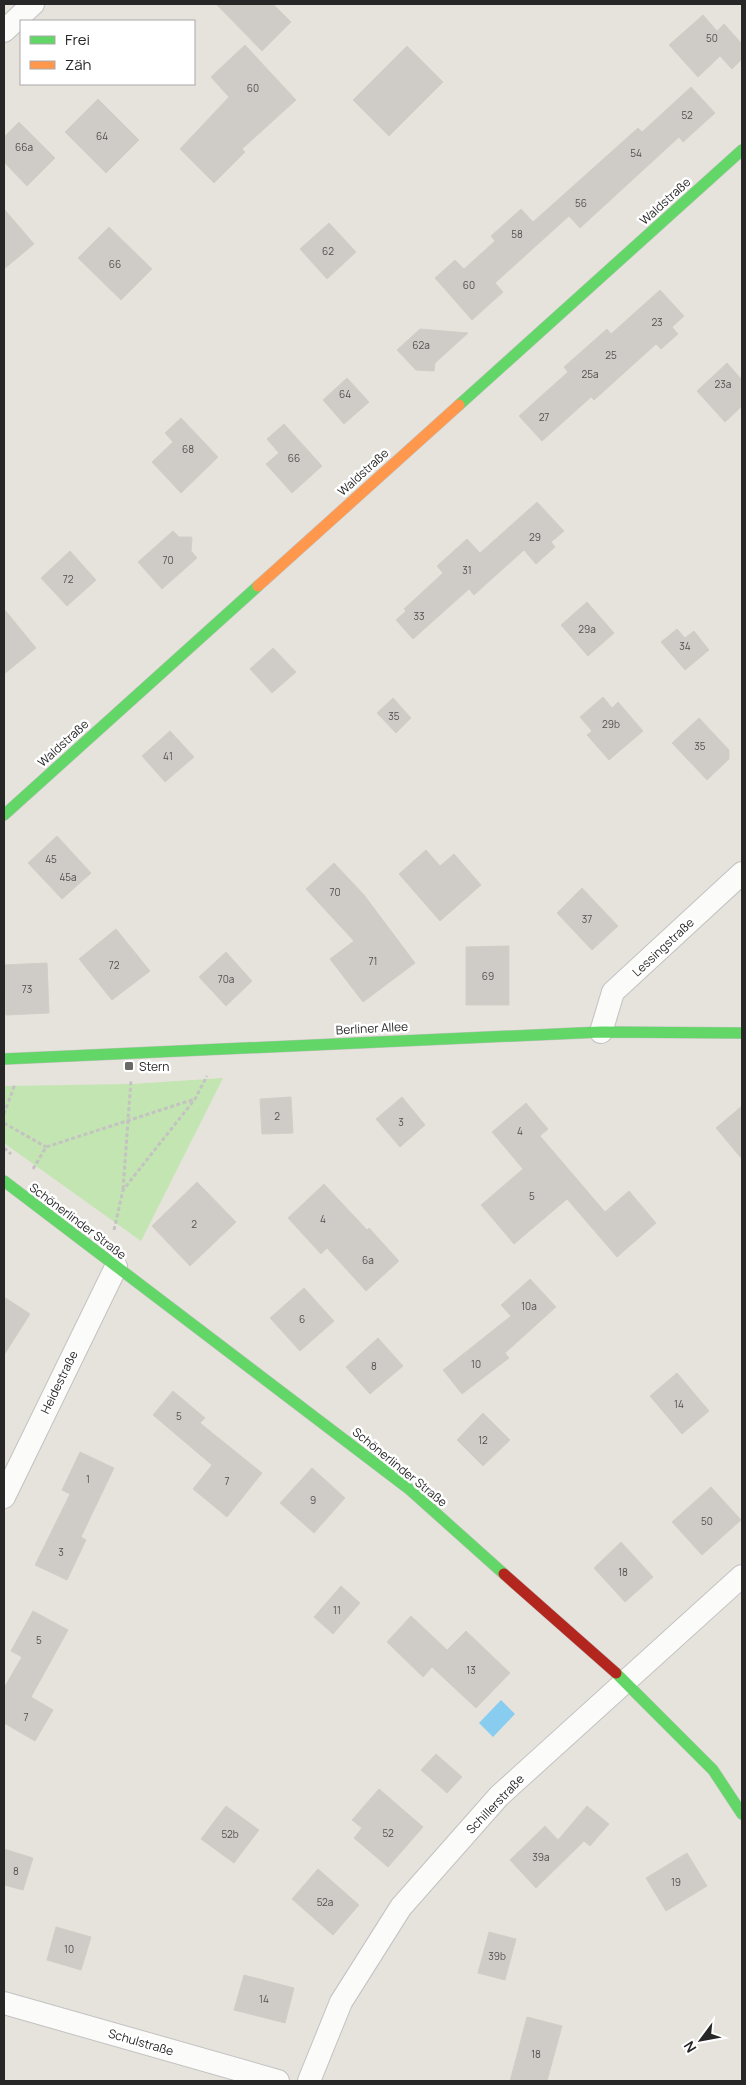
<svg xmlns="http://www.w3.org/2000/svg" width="746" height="2085" font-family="Manrope,sans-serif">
<rect width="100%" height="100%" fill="#e6e3dc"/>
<path fill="#c2e5b1" d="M 223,1078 L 141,1241 L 4,1143 L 4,1086 L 132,1084 Z"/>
<path fill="#88ccef" d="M 501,1700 L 515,1714 L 493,1737 L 479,1723 Z"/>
<g fill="#cfccc7" stroke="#d1cec8">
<path d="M 216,4 L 273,4 L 291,22 L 262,51 Z"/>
<path d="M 703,15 L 717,31 L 724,24 L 742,44 L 742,59 L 732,69 L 720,56 L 698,77 L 669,45 Z"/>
<path d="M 245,45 L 296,100 L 242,149 L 245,152 L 214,183 L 180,149 L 229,97 L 211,77 Z"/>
<path d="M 407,46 L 443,82 L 389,136 L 353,100 Z"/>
<path d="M 691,87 L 715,113 L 683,142 L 679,137 L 580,228 L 569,216 L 495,283 L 503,292 L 472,320 L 435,278 L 455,260 L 464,269 L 495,241 L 491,236 L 521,209 L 533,222 L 638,128 L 642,132 Z"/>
<path d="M 98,99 L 139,140 L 106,173 L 65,132 Z"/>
<path d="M 19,122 L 55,158 L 27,186 L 4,162 L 4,137 Z"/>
<path d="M 4,209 L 34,244 L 4,269 Z"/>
<path d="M 329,223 L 356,252 L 327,279 L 300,249 Z"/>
<path d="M 109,227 L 152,269 L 121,300 L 78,258 Z"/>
<path d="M 660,290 L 684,316 L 672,327 L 678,334 L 661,349 L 656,344 L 594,400 L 591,397 L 542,441 L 519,416 L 568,372 L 564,367 L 607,329 L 611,334 Z"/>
<path d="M 420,329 L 468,333 L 435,363 L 434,371 L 416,370 L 397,350 Z"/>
<path d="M 727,363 L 742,380 L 742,406 L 725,422 L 697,391 Z"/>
<path d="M 347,378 L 369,402 L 344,424 L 323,400 Z"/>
<path d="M 181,418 L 218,457 L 181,493 L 152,462 L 173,442 L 165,433 Z"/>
<path d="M 284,424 L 322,466 L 292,493 L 266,464 L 279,453 L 267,439 Z"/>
<path d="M 537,502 L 564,531 L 551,542 L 555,547 L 536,564 L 524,550 L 474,595 L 469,589 L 413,639 L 396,620 L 406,611 L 404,609 L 443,573 L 437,566 L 467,539 L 480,553 Z"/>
<path d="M 173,531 L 179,537 L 192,537 L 191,551 L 197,558 L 162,589 L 138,562 Z"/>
<path d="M 70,551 L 96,580 L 67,606 L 41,578 Z"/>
<path d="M 587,602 L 614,633 L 588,656 L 561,625 Z"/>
<path d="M 4,609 L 36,648 L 4,674 Z"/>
<path d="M 677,629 L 685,638 L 694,631 L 709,650 L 685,670 L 661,642 Z"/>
<path d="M 273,648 L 296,672 L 272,693 L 250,669 Z"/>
<path d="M 603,697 L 612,708 L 618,702 L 643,731 L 609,760 L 587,735 L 592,731 L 580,717 Z"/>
<path d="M 393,698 L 411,718 L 396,733 L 377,713 Z"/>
<path d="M 699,718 L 729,750 L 729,759 L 707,780 L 672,743 Z"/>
<path d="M 170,731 L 194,757 L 165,782 L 142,756 Z"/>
<path d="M 57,836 L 91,873 L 62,899 L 28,863 Z"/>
<path d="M 426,850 L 440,866 L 454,854 L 481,885 L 440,921 L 399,874 Z"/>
<path d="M 334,863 L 364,895 L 415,963 L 363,1002 L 330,959 L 354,941 L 306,889 Z"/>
<path d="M 582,888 L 618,926 L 592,950 L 557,913 Z"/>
<path d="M 116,929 L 150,971 L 112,1000 L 79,959 Z"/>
<path d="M 509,946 L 509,1005 L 466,1005 L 466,947 Z"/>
<path d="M 226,952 L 252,981 L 226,1006 L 199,977 Z"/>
<path d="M 47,963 L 49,1013 L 6,1015 L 4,965 Z"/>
<path d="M 291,1097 L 293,1133 L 262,1134 L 260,1099 Z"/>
<path d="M 402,1097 L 425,1125 L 400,1147 L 376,1119 Z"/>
<path d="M 526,1103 L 548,1129 L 540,1136 L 605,1212 L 629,1191 L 656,1223 L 617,1257 L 567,1199 L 514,1244 L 481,1205 L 523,1169 L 492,1132 Z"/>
<path d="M 742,1106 L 742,1159 L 716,1128 Z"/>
<path d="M 197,1182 L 236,1222 L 190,1266 L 152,1226 Z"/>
<path d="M 324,1184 L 367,1230 L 369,1228 L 399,1261 L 366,1291 L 327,1248 L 321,1254 L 288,1218 Z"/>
<path d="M 530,1279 L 556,1307 L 505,1353 L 509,1358 L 462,1394 L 443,1370 L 511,1316 L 501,1305 Z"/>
<path d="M 304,1288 L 334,1321 L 300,1351 L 270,1318 Z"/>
<path d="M 4,1297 L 30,1314 L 4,1355 Z"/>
<path d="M 378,1338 L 403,1366 L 370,1394 L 346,1367 Z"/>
<path d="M 677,1373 L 709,1411 L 682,1434 L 650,1396 Z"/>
<path d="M 173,1391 L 205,1418 L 200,1423 L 262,1473 L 227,1517 L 193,1489 L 212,1465 L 153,1415 Z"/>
<path d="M 483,1413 L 510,1440 L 483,1466 L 457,1440 Z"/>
<path d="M 80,1452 L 114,1468 L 81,1537 L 86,1540 L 67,1580 L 35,1565 L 70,1494 L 62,1490 Z"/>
<path d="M 312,1468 L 345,1498 L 314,1533 L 280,1503 Z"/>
<path d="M 711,1487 L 741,1520 L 702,1555 L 672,1522 Z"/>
<path d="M 621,1542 L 653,1577 L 625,1602 L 594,1568 Z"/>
<path d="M 341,1586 L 360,1603 L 333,1634 L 314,1617 Z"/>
<path d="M 33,1611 L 68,1630 L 31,1697 L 53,1710 L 35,1741 L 4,1723 L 4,1688 L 22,1657 L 11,1651 Z"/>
<path d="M 411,1616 L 447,1650 L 466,1631 L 510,1673 L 476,1708 L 432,1667 L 423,1677 L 387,1642 Z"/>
<path d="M 436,1754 L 462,1777 L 447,1793 L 421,1770 Z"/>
<path d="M 379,1789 L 423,1827 L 388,1867 L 354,1838 L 362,1828 L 352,1820 Z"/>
<path d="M 226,1806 L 259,1830 L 234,1863 L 201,1839 Z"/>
<path d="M 587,1806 L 609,1824 L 590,1846 L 584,1841 L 536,1888 L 510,1860 L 545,1826 L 558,1840 Z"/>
<path d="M 4,1849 L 33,1858 L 23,1890 L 4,1885 Z"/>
<path d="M 687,1853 L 707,1886 L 666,1911 L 646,1878 Z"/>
<path d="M 318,1869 L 359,1905 L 333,1935 L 292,1899 Z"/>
<path d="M 56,1927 L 91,1937 L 81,1970 L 47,1960 Z"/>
<path d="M 489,1932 L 516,1939 L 505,1980 L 478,1973 Z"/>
<path d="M 244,1975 L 294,1988 L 285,2023 L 234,2010 Z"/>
<path d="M 527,2017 L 562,2026 L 547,2081 L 510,2081 Z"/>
</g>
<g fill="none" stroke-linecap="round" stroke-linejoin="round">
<g stroke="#c3c2c2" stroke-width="24">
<g id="street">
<path d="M 4,31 L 33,4"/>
<path d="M 601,1032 L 613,992 L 742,873"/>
<path d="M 4,1497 L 116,1267"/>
<path d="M 4,2003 L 278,2081"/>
<path d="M 309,2081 L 341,2002 L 401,1907 L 499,1796 L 742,1576"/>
</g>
</g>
<g stroke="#c3c2c2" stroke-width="12">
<g id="fast">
<path d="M 459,405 L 742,150"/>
<path d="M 4,815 L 258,586"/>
<path d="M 4,1059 L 601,1032 L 742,1033"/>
<path d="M 4,1181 L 409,1489 L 504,1574"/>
<path d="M 616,1673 L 713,1770 L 742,1814"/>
</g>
</g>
<g stroke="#c3c2c2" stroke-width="12">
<path id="slow" d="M 258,586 L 459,405"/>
</g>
<g stroke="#c3c2c2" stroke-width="12">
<path id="jam" d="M 504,1574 L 616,1673"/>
</g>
<g stroke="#c4c3c2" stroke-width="3" stroke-dasharray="4 2.5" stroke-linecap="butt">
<path d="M 4,1114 L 15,1084"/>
<path d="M 4,1123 L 46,1147"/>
<path d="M 4,1148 L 11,1154"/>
<path d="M 33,1169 L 46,1147 L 195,1099"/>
<path d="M 123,1189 L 131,1080"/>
<path d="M 114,1230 L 123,1190 L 195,1099 L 207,1076"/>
</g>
<use href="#street" stroke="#fbfbfa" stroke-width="22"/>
<use href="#fast" stroke="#63d668" stroke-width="11"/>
<use href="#slow" stroke="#ff974d" stroke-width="11"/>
<use href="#jam" stroke="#b3261e" stroke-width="11"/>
</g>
<rect fill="#6a6966" stroke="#fff" stroke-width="2" x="124" y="1061" width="10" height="10" rx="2.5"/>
<g text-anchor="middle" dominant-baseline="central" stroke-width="5" stroke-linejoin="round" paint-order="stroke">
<g font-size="10" fill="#525150">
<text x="712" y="38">50</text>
<text x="253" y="88">60</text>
<text x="687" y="115">52</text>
<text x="102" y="136">64</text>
<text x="24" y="147">66a</text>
<text x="636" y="153">54</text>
<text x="581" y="203">56</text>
<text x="517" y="234">58</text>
<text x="328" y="251">62</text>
<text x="115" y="264">66</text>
<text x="469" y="285">60</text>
<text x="657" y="322">23</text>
<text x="421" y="345">62a</text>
<text x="611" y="355">25</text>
<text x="590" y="374">25a</text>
<text x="723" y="384">23a</text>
<text x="345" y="394">64</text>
<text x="544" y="417">27</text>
<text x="188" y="449">68</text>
<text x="294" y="458">66</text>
<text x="535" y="537">29</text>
<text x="168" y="560">70</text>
<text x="467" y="570">31</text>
<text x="68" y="579">72</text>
<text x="419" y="616">33</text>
<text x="587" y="629">29a</text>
<text x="685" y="646">34</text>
<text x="394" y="716">35</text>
<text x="611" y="724">29b</text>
<text x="700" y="746">35</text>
<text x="168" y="756">41</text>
<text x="51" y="859">45</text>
<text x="68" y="877">45a</text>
<text x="335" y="892">70</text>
<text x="587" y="919">37</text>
<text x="373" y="961">71</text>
<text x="114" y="965">72</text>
<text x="488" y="976">69</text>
<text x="226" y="979">70a</text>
<text x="27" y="989">73</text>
<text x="277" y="1116">2</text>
<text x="401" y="1122">3</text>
<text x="520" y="1131">4</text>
<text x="532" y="1196">5</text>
<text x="323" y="1219">4</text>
<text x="194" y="1224">2</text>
<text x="368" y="1260">6a</text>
<text x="529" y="1306">10a</text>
<text x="302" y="1319">6</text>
<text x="476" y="1364">10</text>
<text x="374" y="1366">8</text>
<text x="679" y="1404">14</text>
<text x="179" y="1416">5</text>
<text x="483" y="1440">12</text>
<text x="88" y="1479">1</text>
<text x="227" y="1481">7</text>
<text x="313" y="1500">9</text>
<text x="707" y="1521">50</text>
<text x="61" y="1552">3</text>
<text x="623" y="1572">18</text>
<text x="337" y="1610">11</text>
<text x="39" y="1640">5</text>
<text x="471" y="1670">13</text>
<text x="26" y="1717">7</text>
<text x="388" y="1833">52</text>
<text x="230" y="1834">52b</text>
<text x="541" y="1857">39a</text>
<text x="16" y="1871">8</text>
<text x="676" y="1882">19</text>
<text x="325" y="1902">52a</text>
<text x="69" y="1949">10</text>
<text x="497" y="1956">39b</text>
<text x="264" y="1999">14</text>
<text x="536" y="2054">18</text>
</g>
<g font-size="12" fill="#272727" stroke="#fff">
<text transform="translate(665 201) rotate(-42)">Waldstraße</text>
<text transform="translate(363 472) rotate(-42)">Waldstraße</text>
<text transform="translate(63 743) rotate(-42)">Waldstraße</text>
<text transform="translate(663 947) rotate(-43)">Lessingstraße</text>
<text transform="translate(372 1028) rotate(-3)">Berliner Allee</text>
<text transform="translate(78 1221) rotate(37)">Schönerlinder Straße</text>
<text transform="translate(59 1382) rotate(-64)">Heidestraße</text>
<text transform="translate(400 1467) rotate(39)">Schönerlinder Straße</text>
<text transform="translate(495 1804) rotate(-46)">Schillerstraße</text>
<text transform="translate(141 2042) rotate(16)">Schulstraße</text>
</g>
<g font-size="12" fill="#272727" stroke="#fff" text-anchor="start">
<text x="139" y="1066">Stern</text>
</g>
</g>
<rect width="746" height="2085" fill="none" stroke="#272727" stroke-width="10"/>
<rect x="20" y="20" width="175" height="65" fill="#ffffff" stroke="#a9a9a9"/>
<rect x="30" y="36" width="25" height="8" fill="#63d668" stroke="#a9a9a9"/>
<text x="65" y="45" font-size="15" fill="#272727">Frei</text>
<rect x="30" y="61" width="25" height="8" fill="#ff974d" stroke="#a9a9a9"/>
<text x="65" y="70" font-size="15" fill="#272727">Zäh</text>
<g transform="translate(701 2040) rotate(238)" stroke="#ffffff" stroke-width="4" paint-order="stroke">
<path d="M0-4L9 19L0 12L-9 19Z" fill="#272727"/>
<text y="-8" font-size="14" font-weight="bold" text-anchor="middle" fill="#272727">N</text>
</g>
</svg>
